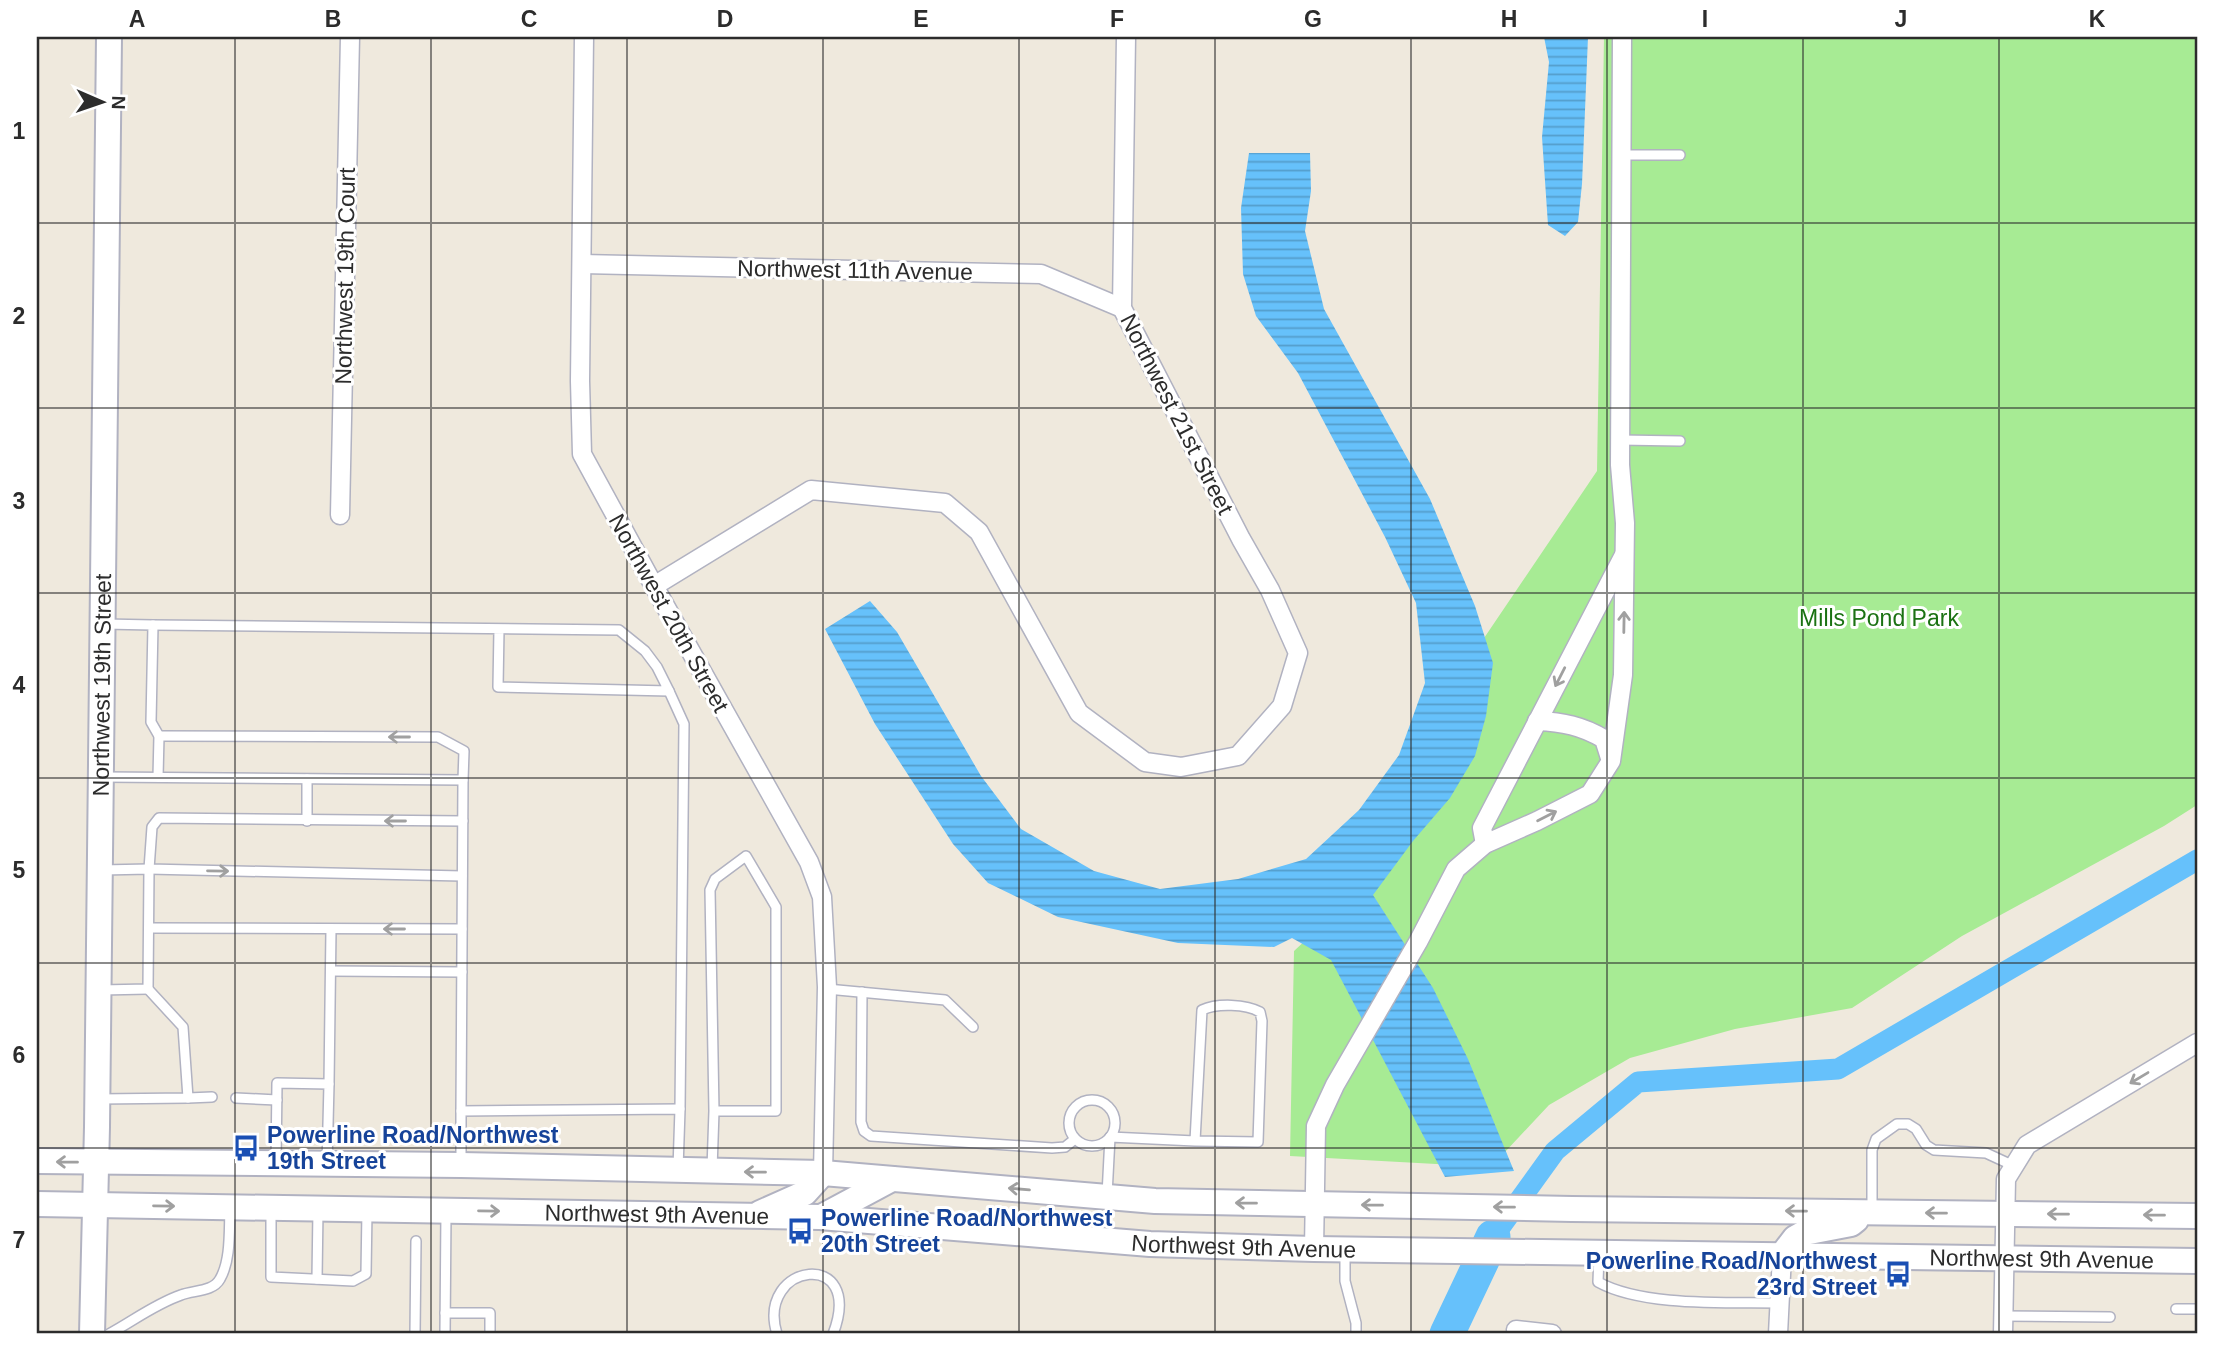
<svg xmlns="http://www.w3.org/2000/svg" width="2234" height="1371" font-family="Helvetica,sans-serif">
<defs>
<pattern id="water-rules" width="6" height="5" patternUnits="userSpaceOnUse" patternTransform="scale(1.75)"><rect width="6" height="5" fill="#66c1fb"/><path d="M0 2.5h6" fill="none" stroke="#549dcb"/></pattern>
</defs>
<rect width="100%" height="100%" fill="#efe9dd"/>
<path fill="#a7eb94" d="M 1604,37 L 2197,37 L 2197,805 L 2164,826 L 1962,936 L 1852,1008 L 1735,1029 L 1630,1058 L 1549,1105 L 1491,1167 L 1290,1156 L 1294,951 L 1369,881 L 1478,647 L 1597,471 Z"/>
<g fill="url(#water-rules)">
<path d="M 1544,37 L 1588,37 L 1582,184 L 1578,222 L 1565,236 L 1548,225 L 1542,137 L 1549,62 Z"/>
<path d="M 1249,153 L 1310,153 L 1311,191 L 1305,231 L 1324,309 L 1430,499 L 1475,606 L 1493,663 L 1486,716 L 1475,756 L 1450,798 L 1413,841 L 1373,895 L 1433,988 L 1468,1059 L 1514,1171 L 1445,1177 L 1331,960 L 1292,938 L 1274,947 L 1178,943 L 1058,917 L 988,883 L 953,844 L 875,724 L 825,629 L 870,601 L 897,632 L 981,776 L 1021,829 L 1094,871 L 1160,889 L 1238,879 L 1306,859 L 1359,810 L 1399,755 L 1425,683 L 1416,603 L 1385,537 L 1298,373 L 1256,316 L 1243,274 L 1241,208 Z"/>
</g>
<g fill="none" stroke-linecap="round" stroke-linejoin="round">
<path stroke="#66c1fb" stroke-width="21" d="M 1493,1237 L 1555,1151 L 1638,1082 L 1838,1069 L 2197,860"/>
<path stroke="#66c1fb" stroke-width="35" d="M 1447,1334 L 1493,1237"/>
<g stroke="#b1b2c1" stroke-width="12">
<g id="lane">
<path d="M 1622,155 L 1680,155"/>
<path d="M 1620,440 L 1680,441"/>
<path d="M 104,624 L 153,625 L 151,722 L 159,736 L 158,777"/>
<path d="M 153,625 L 619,630 L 645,651 L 657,667 L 669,691 L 498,687 L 499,629"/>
<path d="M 669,691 L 684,724 L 680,1109"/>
<path d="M 103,777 L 463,780 L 464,751 L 438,737 L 159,736"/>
<path d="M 307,821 L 307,779"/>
<path d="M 462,876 L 149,869 L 152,827 L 159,818 L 463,821"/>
<path d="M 149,928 L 462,929"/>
<path d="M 331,971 L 462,972"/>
<path d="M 827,989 L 945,1000 L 973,1027"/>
<path d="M 101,990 L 148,989 L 149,869 L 102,870"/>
<path d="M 862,992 L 861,1122 L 864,1131 L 871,1136 L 1052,1148 L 1065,1147 L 1075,1139"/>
<path d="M 329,1084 L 331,929"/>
<path d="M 188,1098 L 212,1097"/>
<path d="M 236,1098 L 277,1100"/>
<path d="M 99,1099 L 188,1098 L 183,1027 L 148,989"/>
<circle cx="1092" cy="1123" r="23"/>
<path d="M 461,1111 L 463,780"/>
<path d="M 276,1162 L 277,1083 L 329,1084 L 327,1164"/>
<path d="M 461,1162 L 461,1111 L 680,1109 L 678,1169"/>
<path d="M 712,1169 L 714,1111 L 776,1111 L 776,907 L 746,856 L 715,879 L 710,890 L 714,1111"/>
<path d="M 1107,1195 L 1110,1137 L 1195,1141 L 1202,1010 C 1217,1003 1246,1004 1260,1012 L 1262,1021 L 1258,1142 L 1195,1141"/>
<path d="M 271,1210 L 271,1277 L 353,1281 L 366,1274 L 367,1211"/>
<path d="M 1872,1210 L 1872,1150 L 1876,1139 L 1897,1124 L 1908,1124 L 1916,1129 L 1926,1145 L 1934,1150 L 1986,1153 L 2014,1166"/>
<path d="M 1345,1251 L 1345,1281 L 1356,1323 L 1356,1334"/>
<path d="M 1599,1255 L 1598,1282 C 1643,1307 1728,1302 1780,1303"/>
<path d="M 317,1279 L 318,1210"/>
<path d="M 2176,1309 L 2197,1309"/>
<path d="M 445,1313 L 490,1313 L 490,1334"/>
<path d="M 2003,1316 L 2110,1317"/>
<path d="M 109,1334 C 133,1321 155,1304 181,1295 C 193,1290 213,1292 220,1279 C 231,1260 229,1231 230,1209"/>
<path d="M 415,1334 L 416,1241"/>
<path d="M 445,1334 L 446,1212"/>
<path d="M 777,1334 C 755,1262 866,1247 833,1334"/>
</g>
</g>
<g stroke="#b1b2c1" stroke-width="21">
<g id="street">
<path d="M 584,37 L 580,381 L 582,454 L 654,586 L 809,862 L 822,897 L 827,987 L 823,1173"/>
<path d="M 582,264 L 1041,274 L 1122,308"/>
<path d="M 340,515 L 350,37"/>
<path d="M 654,586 L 811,490 L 945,503 L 979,532 L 1079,713 L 1145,762 L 1181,767 L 1238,756 L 1282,706 L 1298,653 L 1270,590 L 1241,539 L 1122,308 L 1126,37"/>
<path d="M 1537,721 C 1563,722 1582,726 1604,739 L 1610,758"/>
<path d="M 1485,844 L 1482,828 L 1624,555"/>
<path d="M 1314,1249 L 1316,1126 L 1335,1085 L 1418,942 L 1456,869 L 1485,844 L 1537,821 L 1590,794 L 1611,761 L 1623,675 L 1625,523 L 1620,465 L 1622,37"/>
<path d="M 1516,1330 L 1552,1334"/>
<path d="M 1778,1334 L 1782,1255"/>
<path d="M 2003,1334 L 2006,1179 L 2027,1145 L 2197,1043"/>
</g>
</g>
<g stroke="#b1b2c1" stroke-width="28">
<g id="secondary">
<path d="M 37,1161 L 461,1165 L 823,1173 L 1155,1201 L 1572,1209 L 2197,1216"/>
<path id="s1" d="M 37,1204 L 820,1217 L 1150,1244 L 1314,1249 L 2197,1261"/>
<path d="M 760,1213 L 805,1193 L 823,1173"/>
<path d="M 821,1217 L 892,1179"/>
<path d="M 1782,1255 L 1795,1238 L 1804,1233 L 1851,1224 L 1856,1220"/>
<path id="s2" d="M 92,1334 L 97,1127 L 109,37"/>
</g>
</g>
<use href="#lane" stroke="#fff" stroke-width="9"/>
<use href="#street" stroke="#fff" stroke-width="18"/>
<use href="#secondary" stroke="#fff" stroke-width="24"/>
</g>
<defs><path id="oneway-shaft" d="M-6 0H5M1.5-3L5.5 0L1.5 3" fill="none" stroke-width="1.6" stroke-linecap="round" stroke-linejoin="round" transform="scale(1.75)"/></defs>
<g stroke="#a0a0a0">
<use href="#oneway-shaft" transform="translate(1624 622) rotate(-89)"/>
<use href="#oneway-shaft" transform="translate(1560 677) rotate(117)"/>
<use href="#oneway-shaft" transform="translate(399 737) rotate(-180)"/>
<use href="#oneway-shaft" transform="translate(1547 816) rotate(-27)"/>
<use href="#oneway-shaft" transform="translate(395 821) rotate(180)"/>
<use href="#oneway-shaft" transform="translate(218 871) rotate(1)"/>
<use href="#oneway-shaft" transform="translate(394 929) rotate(-180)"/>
<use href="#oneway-shaft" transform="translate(2139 1078) rotate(149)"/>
<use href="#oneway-shaft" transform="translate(67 1162) rotate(-179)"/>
<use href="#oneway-shaft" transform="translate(755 1172) rotate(-179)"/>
<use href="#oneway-shaft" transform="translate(1019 1189) rotate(-175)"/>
<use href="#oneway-shaft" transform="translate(1246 1203) rotate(-179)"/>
<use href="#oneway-shaft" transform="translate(1372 1205) rotate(-179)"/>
<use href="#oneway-shaft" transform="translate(164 1206) rotate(1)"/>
<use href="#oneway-shaft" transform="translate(1504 1207) rotate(-179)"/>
<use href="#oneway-shaft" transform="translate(489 1211) rotate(1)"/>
<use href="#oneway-shaft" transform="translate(1796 1211) rotate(-179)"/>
<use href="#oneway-shaft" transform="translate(1936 1213) rotate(-179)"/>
<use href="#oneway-shaft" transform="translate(2058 1214) rotate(-179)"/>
<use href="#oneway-shaft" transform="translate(2154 1215) rotate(-179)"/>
</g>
<path fill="none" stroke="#2c2c2c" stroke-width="2" stroke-opacity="0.55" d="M 235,37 L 235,1334M 431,37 L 431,1334M 627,37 L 627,1334M 823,37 L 823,1334M 1019,37 L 1019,1334M 1215,37 L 1215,1334M 1411,37 L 1411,1334M 1607,37 L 1607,1334M 1803,37 L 1803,1334M 1999,37 L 1999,1334M 37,223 L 2197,223M 37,408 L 2197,408M 37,593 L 2197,593M 37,778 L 2197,778M 37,963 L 2197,963M 37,1148 L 2197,1148"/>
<defs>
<g id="bus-bare" transform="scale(2.1)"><path d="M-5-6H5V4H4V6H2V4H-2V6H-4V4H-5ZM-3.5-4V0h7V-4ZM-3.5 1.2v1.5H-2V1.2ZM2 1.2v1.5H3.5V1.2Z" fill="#1a4fb4" stroke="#fff" stroke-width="2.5" paint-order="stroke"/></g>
</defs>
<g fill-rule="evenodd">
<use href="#bus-bare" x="246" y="1148"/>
<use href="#bus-bare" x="800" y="1231"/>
<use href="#bus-bare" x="1898" y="1274"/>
</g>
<g text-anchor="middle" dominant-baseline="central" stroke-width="6" stroke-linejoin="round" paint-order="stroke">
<g font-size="23" fill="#2c2c2c" stroke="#fff">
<text transform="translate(855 270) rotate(1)">Northwest 11th Avenue</text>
<text transform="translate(345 276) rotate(-89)">Northwest 19th Court</text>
<text transform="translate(1177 414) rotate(63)">Northwest 21st Street</text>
<text transform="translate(669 613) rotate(61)">Northwest 20th Street</text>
<text stroke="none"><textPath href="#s2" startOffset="649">Northwest 19th Street</textPath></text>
<text stroke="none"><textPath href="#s1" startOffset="620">Northwest 9th Avenue</textPath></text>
<text stroke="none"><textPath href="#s1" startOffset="1208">Northwest 9th Avenue</textPath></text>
<text stroke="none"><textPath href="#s1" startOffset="2006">Northwest 9th Avenue</textPath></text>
</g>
<g font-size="23" fill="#1b7213" stroke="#fff">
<text x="1879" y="618">Mills Pond Park</text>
</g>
<g font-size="23" font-weight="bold" fill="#164399" stroke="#fff" text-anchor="start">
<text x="267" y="1135">Powerline Road/Northwest<tspan x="267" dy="26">19th Street</tspan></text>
<text x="821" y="1218">Powerline Road/Northwest<tspan x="821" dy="26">20th Street</tspan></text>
<text x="1877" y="1261" text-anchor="end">Powerline Road/Northwest<tspan x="1877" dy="26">23rd Street</tspan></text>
</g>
</g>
<rect width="2234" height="1371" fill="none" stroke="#ffffff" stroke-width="77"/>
<g transform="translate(102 102) rotate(92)" stroke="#ffffff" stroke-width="5" paint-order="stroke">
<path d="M0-5L12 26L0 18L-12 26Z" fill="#2c2c2c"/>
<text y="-10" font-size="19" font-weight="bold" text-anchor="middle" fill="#2c2c2c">N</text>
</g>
<rect x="38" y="38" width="2158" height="1294" fill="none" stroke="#2c2c2c" stroke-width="2.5"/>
<g font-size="23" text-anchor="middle" font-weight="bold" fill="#2c2c2c">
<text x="137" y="27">A</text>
<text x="333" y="27">B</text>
<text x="529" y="27">C</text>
<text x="725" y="27">D</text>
<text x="921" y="27">E</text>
<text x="1117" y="27">F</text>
<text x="1313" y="27">G</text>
<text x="1509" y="27">H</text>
<text x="1705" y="27">I</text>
<text x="1901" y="27">J</text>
<text x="2097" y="27">K</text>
<text x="19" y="139">1</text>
<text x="19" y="324">2</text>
<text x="19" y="509">3</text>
<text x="19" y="693">4</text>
<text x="19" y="878">5</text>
<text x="19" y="1063">6</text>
<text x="19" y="1248">7</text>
</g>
</svg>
